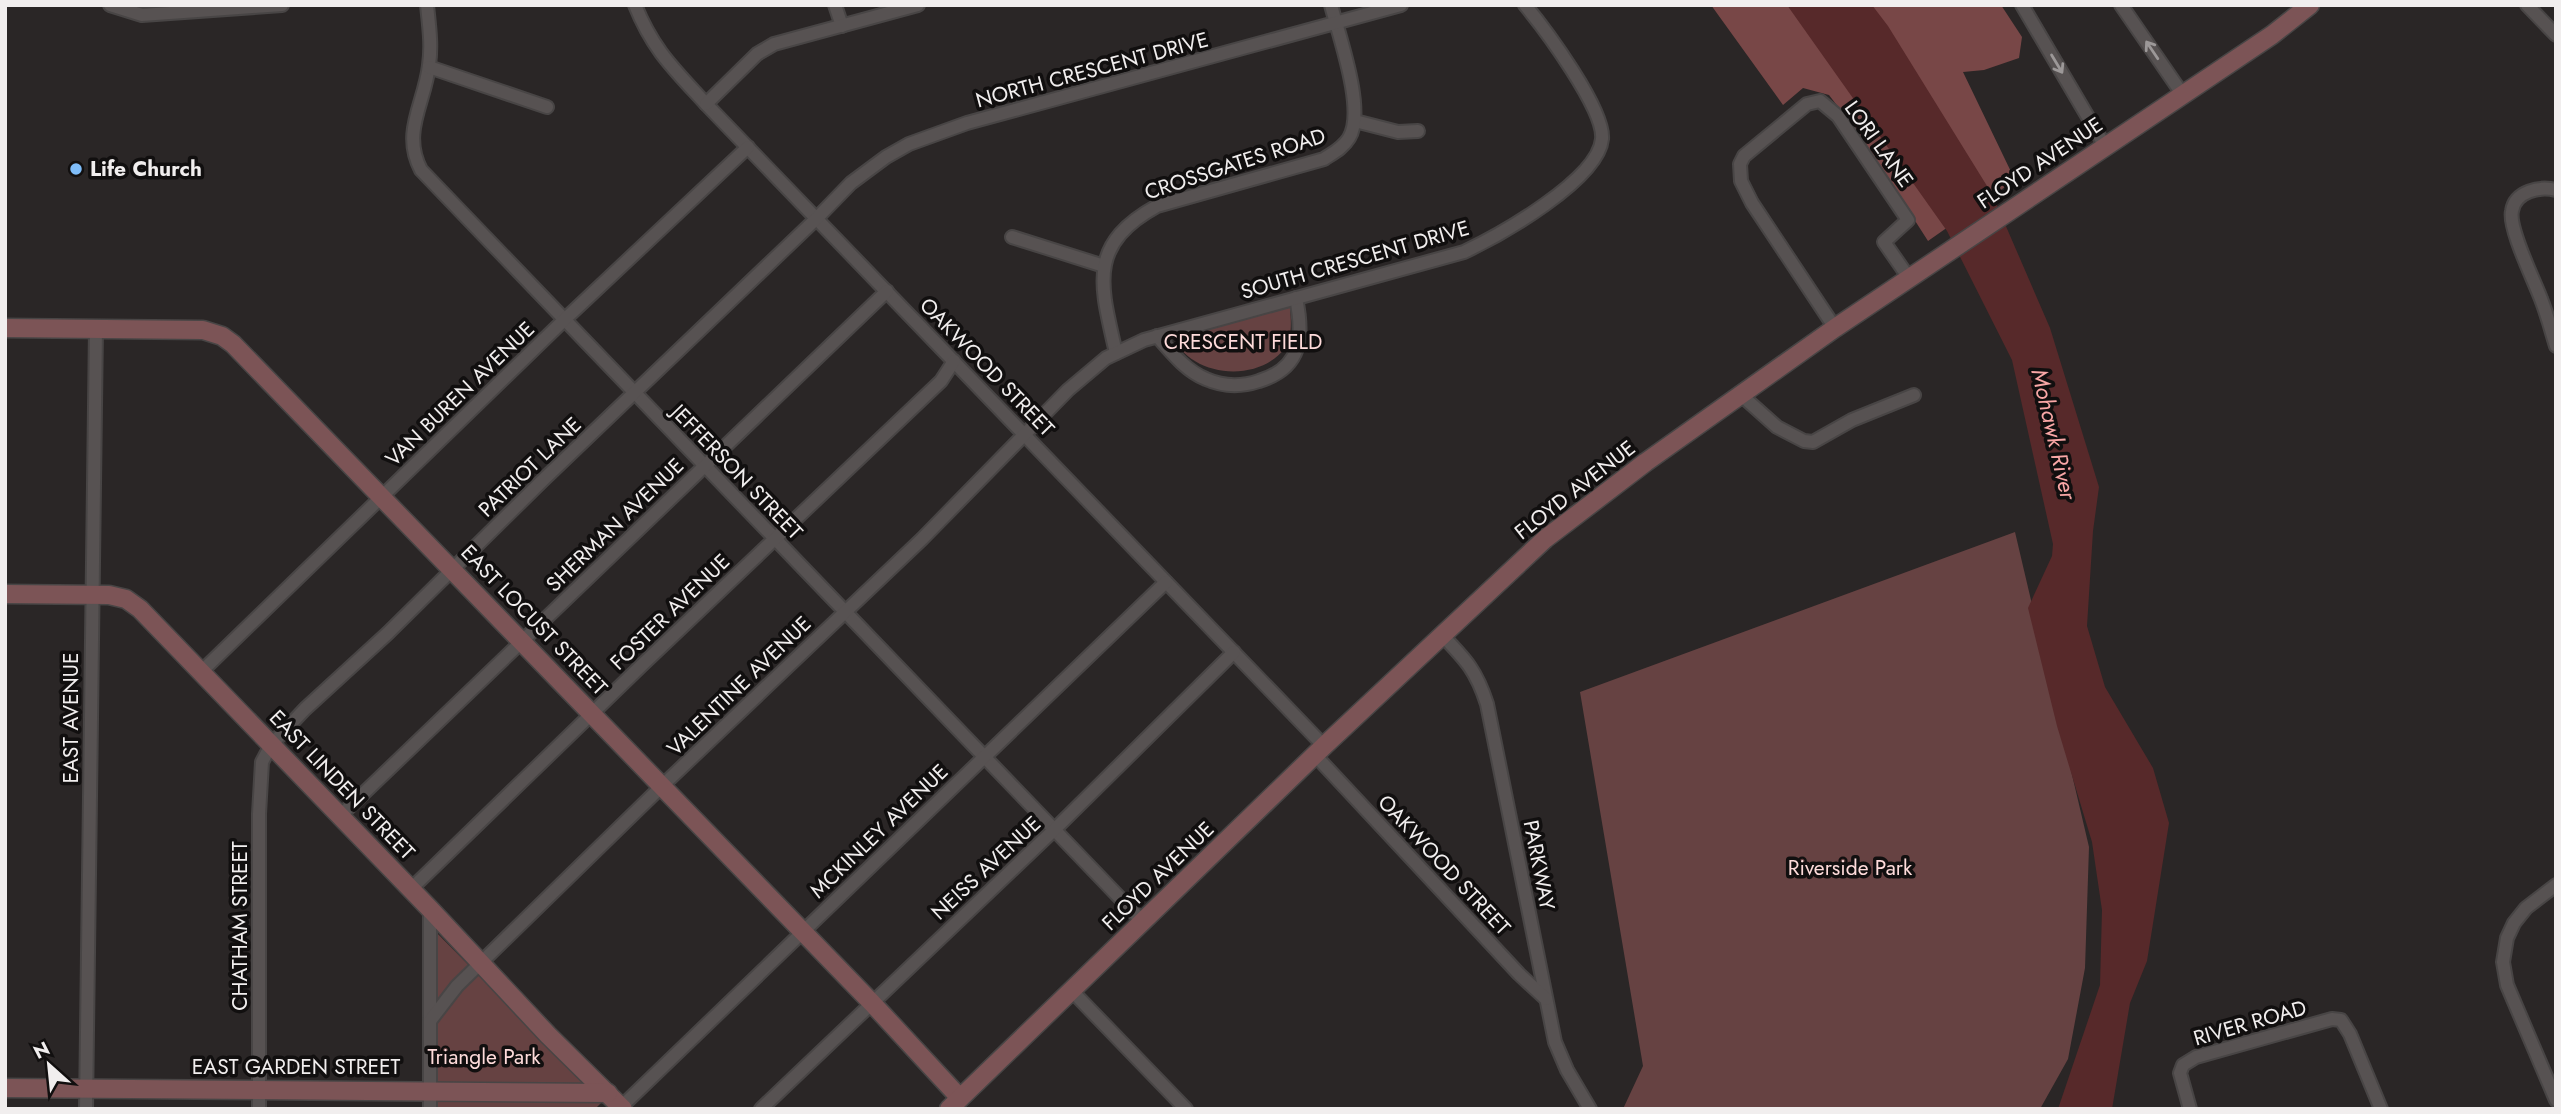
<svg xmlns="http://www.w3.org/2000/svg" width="2561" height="1114" font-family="Jost,sans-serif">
<rect width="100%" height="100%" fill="#2a2626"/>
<g fill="#664242">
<path d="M 1290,300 C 1290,315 1294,335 1285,348 C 1257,385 1186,377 1171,332 Z"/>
<path d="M 2015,532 L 2089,847 L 2085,968 L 2068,1059 L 2040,1109 L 1623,1109 L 1643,1066 L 1580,692 Z"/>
<path d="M 430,926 L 603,1101 L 595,1109 L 433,1109 Z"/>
</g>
<path fill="#784747" d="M 1711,5 L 2001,5 L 2022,37 L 2019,58 L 1984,70 L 1963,72 L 2015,180 L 1928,241 L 1864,141 L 1829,95 L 1803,88 L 1783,105 Z"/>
<path fill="#57292a" d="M 1787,5 L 1872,5 L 1888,26 L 1992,194 L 2050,328 L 2099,487 L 2093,531 L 2087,626 L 2105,687 L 2153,768 L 2169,823 L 2147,961 L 2130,1003 L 2112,1109 L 2058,1109 L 2100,985 L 2102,910 L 2092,842 L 2057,726 L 2028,608 L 2052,556 L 2053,544 L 2012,360 L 1947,231 Z"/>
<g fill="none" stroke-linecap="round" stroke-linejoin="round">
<g stroke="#484545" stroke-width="16">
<g id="street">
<path d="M 110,5 L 142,15 L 282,5"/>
<path d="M 427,5 C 429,25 432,45 429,65 C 425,103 401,132 421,170 L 1143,922"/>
<path d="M 635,5 C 653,50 674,69 706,104 L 1324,746"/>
<path d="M 835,5 L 842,26"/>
<path d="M 2022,5 L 2105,146"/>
<path d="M 2121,5 L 2183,95"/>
<path d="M 2527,5 L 2556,35"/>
<path d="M 429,67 L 547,107"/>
<path d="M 706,104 L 757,54 L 774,44 L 918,5"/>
<path d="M 1355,121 L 1398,132 L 1418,131"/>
<path d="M 2556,190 C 2540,186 2515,191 2512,211 C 2508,228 2534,280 2541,299 C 2547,314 2551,330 2556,346"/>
<path d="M 1012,237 L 1104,266"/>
<path d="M 1835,328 L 1752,203 L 1741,181 L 1740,164 L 1744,156 L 1807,104 L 1820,101 L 1838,116 L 1908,220 L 1884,242 L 1909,278"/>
<path d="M 1157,336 C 1171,352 1186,371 1206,379 C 1224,387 1241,387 1259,381 C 1302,368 1304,337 1296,298"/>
<path d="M 1116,353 C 1101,286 1086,245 1157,206 L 1324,159 C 1333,153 1343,148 1349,138 C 1366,111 1339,36 1331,5"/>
<path d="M 1740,394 L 1777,427 L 1804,441 L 1813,442 L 1852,420 L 1914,395"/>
<path d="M 1442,635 C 1466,660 1476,670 1487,704 L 1555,1042 L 1567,1070 L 1590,1109"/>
<path d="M 201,672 L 563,321 L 748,147"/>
<path d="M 1315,755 L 1519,974 L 1546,999"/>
<path d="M 340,816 L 887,291"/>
<path d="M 2556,885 L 2526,908 L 2514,923 L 2507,938 L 2503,962 L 2507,985 L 2556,1100"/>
<path d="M 411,889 L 642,665 L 941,381 L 954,361"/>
<path d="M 1072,991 L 1186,1109"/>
<path d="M 430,1021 L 430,909"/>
<path d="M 86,1109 L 96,328"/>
<path d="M 259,1109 L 259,814 L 262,762 L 271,745 L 305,709 L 388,633 L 542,481 L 817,218 L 851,183 L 886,157 L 909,144 L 967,123 L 1401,5"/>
<path d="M 430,1109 L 430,1021 L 457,986 L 662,786 L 922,539 L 1068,390 L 1106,358 L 1144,340 L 1464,252 C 1500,235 1598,180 1602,139 C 1605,110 1545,29 1525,5"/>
<path d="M 619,1109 L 1166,582"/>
<path d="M 761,1109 L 1055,829 L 1234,652"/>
<path d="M 2190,1109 L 2180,1073 L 2183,1065 L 2196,1057 L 2332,1019 L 2341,1020 L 2350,1034 L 2381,1109"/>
</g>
</g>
<g stroke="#484545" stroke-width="21">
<g id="secondary">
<path d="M 5,328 L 203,330 L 222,336 L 233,344 L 872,1003 L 960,1098"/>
<path d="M 5,594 L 109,595 L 126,599 L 140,609 L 430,909 L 548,1035 L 623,1109"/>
<path d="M 5,1088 L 608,1093"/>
<path d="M 949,1109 L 1324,746 L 1545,539 L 1646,462 L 1835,328 L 2272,35 L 2310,5"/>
</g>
</g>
<use href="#street" stroke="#575252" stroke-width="12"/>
<use href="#secondary" stroke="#7c5456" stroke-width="18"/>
</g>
<defs><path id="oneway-shaft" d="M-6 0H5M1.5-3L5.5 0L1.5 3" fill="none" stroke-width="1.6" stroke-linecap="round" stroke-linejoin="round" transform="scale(1.75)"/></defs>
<g stroke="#9c9898">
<use href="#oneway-shaft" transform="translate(2152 50) rotate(-124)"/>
<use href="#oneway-shaft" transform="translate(2057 64) rotate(59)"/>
</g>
<circle fill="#7fbdf9" stroke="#110f0f" stroke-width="2.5" cx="76" cy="169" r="7"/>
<g text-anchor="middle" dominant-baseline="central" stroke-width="7" stroke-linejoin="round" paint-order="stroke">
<g font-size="21" fill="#f1eeee" stroke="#110f0f">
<text transform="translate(1092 70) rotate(-15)">NORTH CRESCENT DRIVE</text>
<text transform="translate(1879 144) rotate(54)">LORI LANE</text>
<text transform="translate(2040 163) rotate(-34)">FLOYD AVENUE</text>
<text transform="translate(1235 164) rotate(-18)">CROSSGATES ROAD</text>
<text transform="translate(1355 260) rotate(-16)">SOUTH CRESCENT DRIVE</text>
<text transform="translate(987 367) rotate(46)">OAKWOOD STREET</text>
<text transform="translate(460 394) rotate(-44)">VAN BUREN AVENUE</text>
<text transform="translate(530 467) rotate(-44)">PATRIOT LANE</text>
<text transform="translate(737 472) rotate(46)">JEFFERSON STREET</text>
<text transform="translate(1575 490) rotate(-38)">FLOYD AVENUE</text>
<text transform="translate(615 525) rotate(-44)">SHERMAN AVENUE</text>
<text transform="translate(670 612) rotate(-44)">FOSTER AVENUE</text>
<text transform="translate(534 620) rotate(46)">EAST LOCUST STREET</text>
<text transform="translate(739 686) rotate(-44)">VALENTINE AVENUE</text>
<text transform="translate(71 718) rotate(-90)">EAST AVENUE</text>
<text transform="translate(342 785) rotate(46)">EAST LINDEN STREET</text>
<text transform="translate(879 831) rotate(-44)">MCKINLEY AVENUE</text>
<text transform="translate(1444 865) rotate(47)">OAKWOOD STREET</text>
<text transform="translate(1539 865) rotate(79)">PARKWAY</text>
<text transform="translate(986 868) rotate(-43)">NEISS AVENUE</text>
<text transform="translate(1158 876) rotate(-44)">FLOYD AVENUE</text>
<text transform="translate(240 926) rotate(-90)">CHATHAM STREET</text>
<text transform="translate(2250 1023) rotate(-16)">RIVER ROAD</text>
<text x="296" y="1067">EAST GARDEN STREET</text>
</g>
<g font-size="21" font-weight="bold" fill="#f1eeee" stroke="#110f0f" text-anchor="start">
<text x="90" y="169">Life Church</text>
</g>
<g font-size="21" fill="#fedbda" stroke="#110f0f">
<text x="1243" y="342">CRESCENT FIELD</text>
<text x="1850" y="868">Riverside Park</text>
<text x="484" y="1057">Triangle Park</text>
</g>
<g font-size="23" font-style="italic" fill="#f9a7a6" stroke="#110f0f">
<text transform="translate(2054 434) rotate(77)">Mohawk River</text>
</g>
</g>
<rect width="2561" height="1114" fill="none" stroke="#f1eeee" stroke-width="14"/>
<g transform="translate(49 1065) rotate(333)" stroke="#110f0f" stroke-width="5" paint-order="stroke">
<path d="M0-5L12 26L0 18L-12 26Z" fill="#f1eeee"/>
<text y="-10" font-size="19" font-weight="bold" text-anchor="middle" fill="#f1eeee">N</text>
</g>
</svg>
